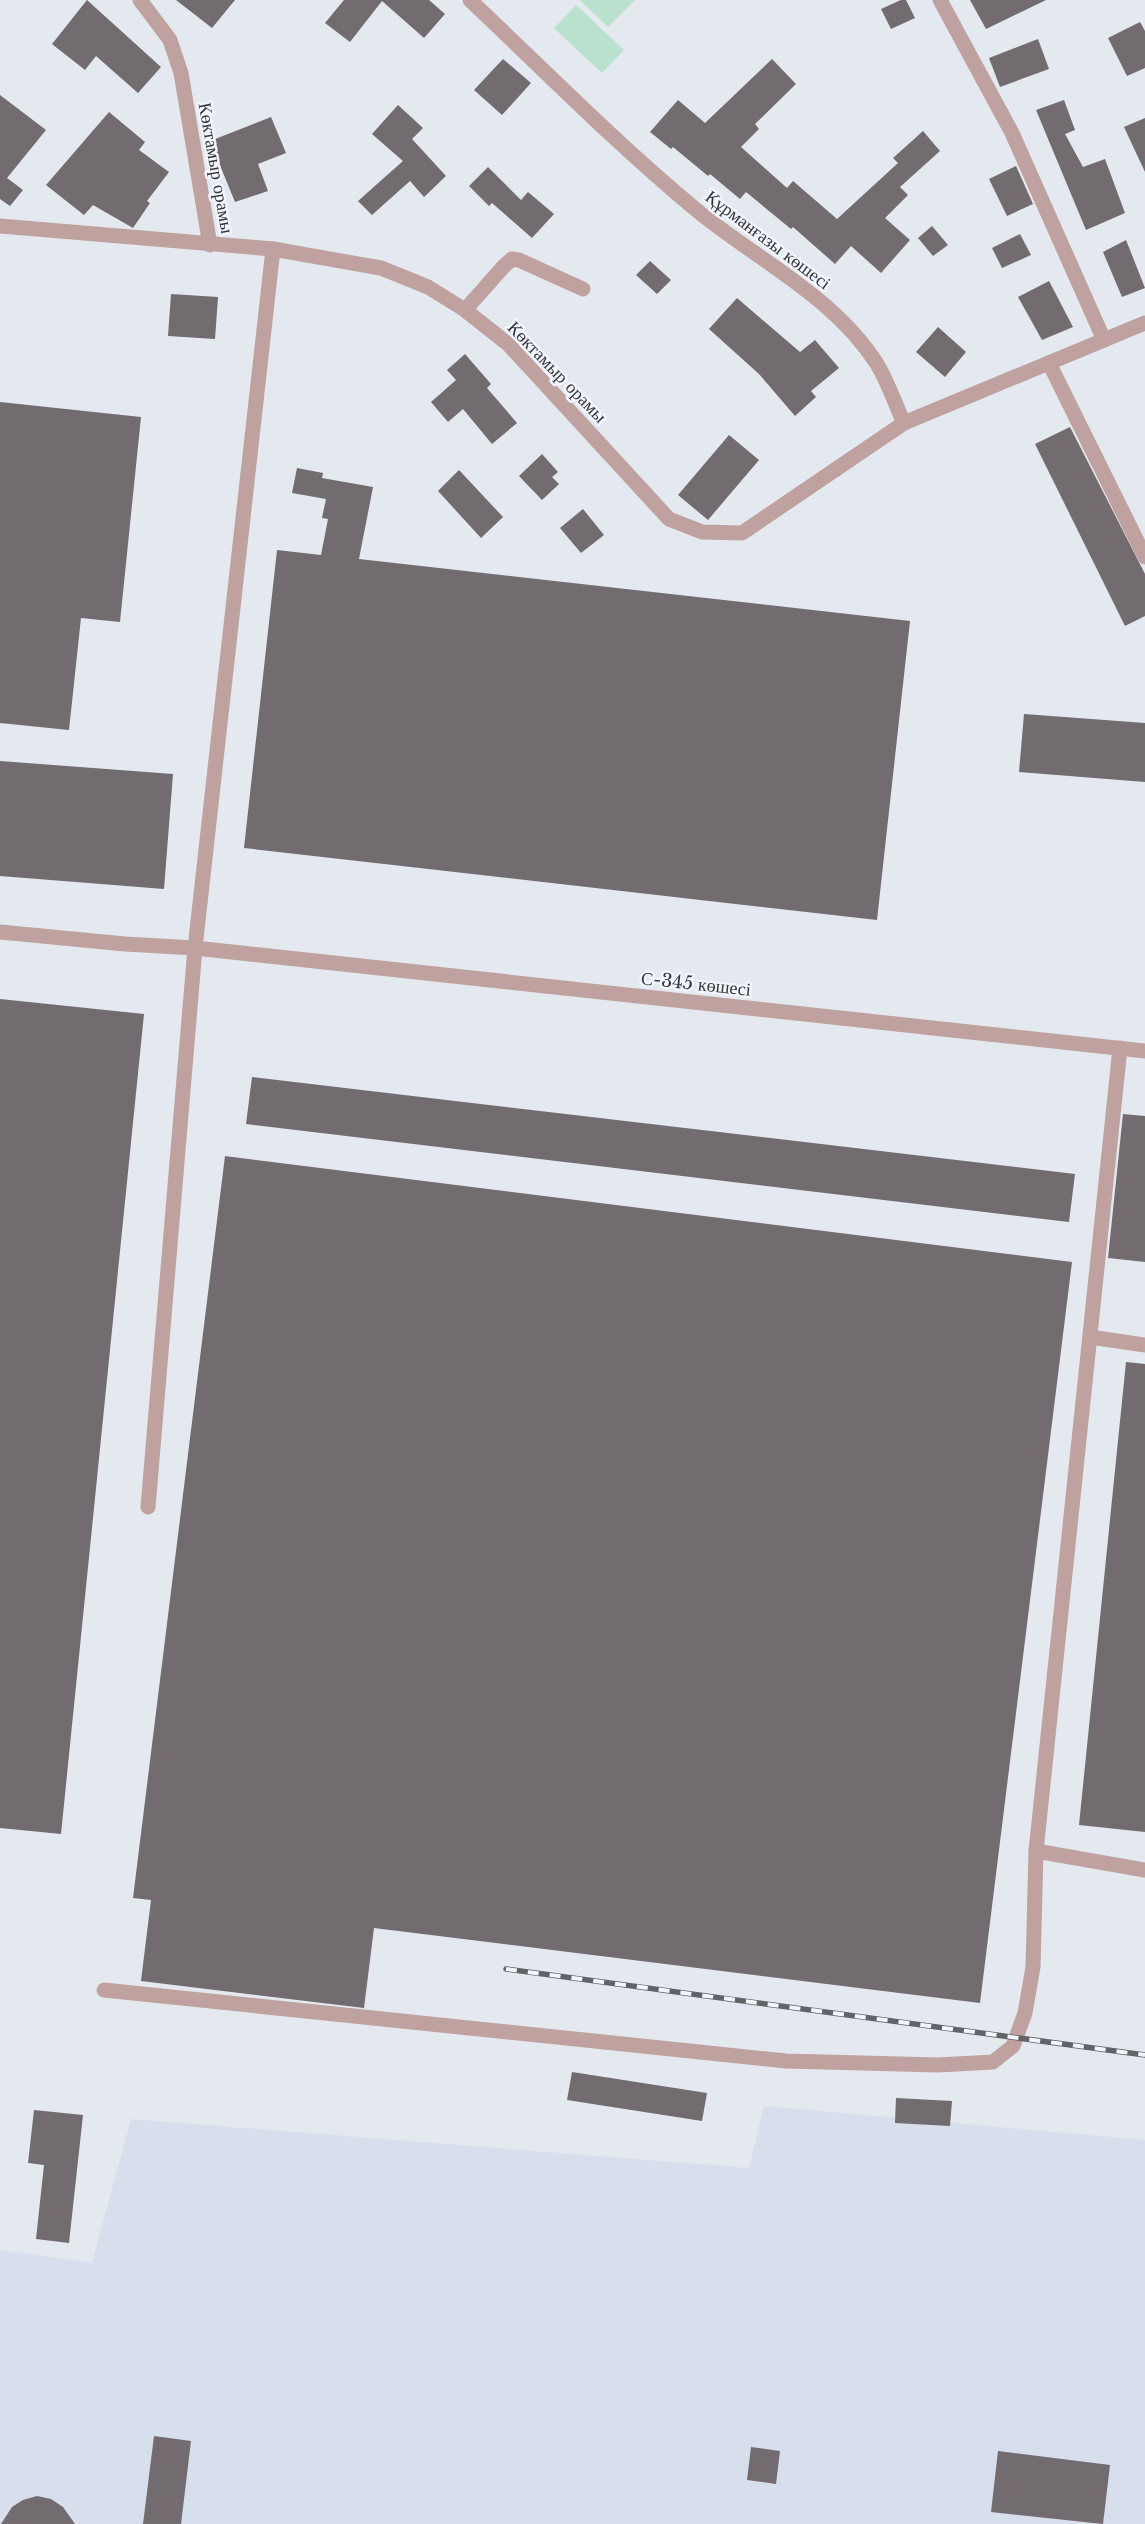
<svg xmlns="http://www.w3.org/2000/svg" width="1145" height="2524" font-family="'Libre Baskerville',serif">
<rect width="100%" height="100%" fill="#e4e8ef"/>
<path fill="#d7deec" d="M 764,2106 L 1145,2140 L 1145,2524 L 0,2524 L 0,2250 L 92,2263 L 131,2119 L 749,2168 Z"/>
<g fill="#bae0ce">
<path d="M 580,0 L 635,0 L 608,27 Z"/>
<path d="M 576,5 L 624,50 L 602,73 L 554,28 Z"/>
</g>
<g fill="#726b70">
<path d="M 87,0 L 161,67 L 138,93 L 96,56 L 85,70 L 52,44 Z"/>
<path d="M 176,0 L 235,0 L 212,28 Z"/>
<path d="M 344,0 L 429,0 L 445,14 L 424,38 L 382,1 L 350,42 L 325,23 Z"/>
<path d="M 901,0 L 906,0 L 915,18 L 891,29 L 881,9 Z"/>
<path d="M 970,0 L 1046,0 L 986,29 Z"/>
<path d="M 1140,22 L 1145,31 L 1145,68 L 1127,76 L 1108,38 Z"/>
<path d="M 1038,39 L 1049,69 L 1000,87 L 989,58 Z"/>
<path d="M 503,59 L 531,83 L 502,115 L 474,90 Z"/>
<path d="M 772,59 L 796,84 L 755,124 L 759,129 L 741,147 L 787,188 L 793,181 L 837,219 L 898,163 L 893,158 L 923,131 L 940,151 L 900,187 L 908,195 L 885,218 L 910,240 L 881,273 L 851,246 L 835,264 L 793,227 L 791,229 L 746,192 L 740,199 L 710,174 L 708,176 L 673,147 L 671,149 L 650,132 L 678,100 L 705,123 Z"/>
<path d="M 0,95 L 46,130 L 7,178 L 23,190 L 10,206 L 0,199 Z"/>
<path d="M 1064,100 L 1075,130 L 1065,134 L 1083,167 L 1105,159 L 1125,213 L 1086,230 L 1036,110 Z"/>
<path d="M 398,105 L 423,128 L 412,139 L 446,176 L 424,197 L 410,181 L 372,215 L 358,201 L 403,161 L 372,134 Z"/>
<path d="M 109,112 L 145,142 L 139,150 L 169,172 L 147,201 L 150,203 L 133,228 L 93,205 L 84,215 L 46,185 Z"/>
<path d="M 271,117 L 286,153 L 258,164 L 268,191 L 235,202 L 210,141 Z"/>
<path d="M 1145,118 L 1145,172 L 1124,127 Z"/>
<path d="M 1016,166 L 1033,204 L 1007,216 L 989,179 Z"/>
<path d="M 488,167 L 521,200 L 528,192 L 554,214 L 532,238 L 492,203 L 489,206 L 469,186 Z"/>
<path d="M 932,226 L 948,245 L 933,256 L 918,238 Z"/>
<path d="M 1020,234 L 1031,255 L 1002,268 L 992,248 Z"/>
<path d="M 1126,240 L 1145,288 L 1122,297 L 1103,252 Z"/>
<path d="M 650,261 L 671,280 L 657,294 L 636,275 Z"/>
<path d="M 1049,281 L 1073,327 L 1042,340 L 1018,297 Z"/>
<path d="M 171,294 L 218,297 L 215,339 L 168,336 Z"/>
<path d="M 737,298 L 800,352 L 815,340 L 839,368 L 811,391 L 816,397 L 795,416 L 759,374 L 709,329 Z"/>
<path d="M 938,327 L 966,352 L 945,377 L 916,352 Z"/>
<path d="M 465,354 L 491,384 L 487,388 L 517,423 L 492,444 L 463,409 L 448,422 L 431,402 L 456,380 L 447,370 Z"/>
<path d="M 0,402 L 141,417 L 120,622 L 81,618 L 69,730 L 0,723 Z"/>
<path d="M 1070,427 L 1145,574 L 1145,616 L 1125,626 L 1035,444 Z"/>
<path d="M 729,435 L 759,460 L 708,520 L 678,495 Z"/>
<path d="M 542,454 L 558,472 L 552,477 L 559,484 L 542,500 L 519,476 Z"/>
<path d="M 297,468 L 323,473 L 322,478 L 373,487 L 359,559 L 910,621 L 877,920 L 244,848 L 277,550 L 321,555 L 328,519 L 322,518 L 326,499 L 292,493 Z"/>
<path d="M 459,470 L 503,517 L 481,538 L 438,491 Z"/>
<path d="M 583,509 L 604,535 L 581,553 L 560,528 Z"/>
<path d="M 1024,714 L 1145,723 L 1145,782 L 1019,772 Z"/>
<path d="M 0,761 L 173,774 L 164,889 L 0,876 Z"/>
<path d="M 0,999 L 144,1014 L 61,1834 L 0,1828 Z"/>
<path d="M 252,1077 L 1075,1174 L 1069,1222 L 246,1124 Z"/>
<path d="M 1123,1114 L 1145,1116 L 1145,1262 L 1108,1258 Z"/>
<path d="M 225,1156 L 1072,1262 L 980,2003 L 374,1928 L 364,2008 L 141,1981 L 151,1900 L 133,1898 Z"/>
<path d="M 1126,1362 L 1145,1364 L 1145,1832 L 1079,1825 Z"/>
<path d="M 572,2072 L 707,2093 L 702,2121 L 567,2100 Z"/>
<path d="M 896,2098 L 952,2101 L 950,2126 L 895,2123 Z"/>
<path d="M 34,2110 L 83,2115 L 69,2243 L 36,2239 L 44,2165 L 28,2163 Z"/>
<path d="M 154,2436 L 191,2441 L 181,2524 L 143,2524 Z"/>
<path d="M 751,2447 L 780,2451 L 776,2484 L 747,2480 Z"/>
<path d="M 998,2451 L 1110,2465 L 1103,2524 L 991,2512 Z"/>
<path d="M 37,2496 L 51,2499 L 63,2507 L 75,2524 L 1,2524 L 12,2507 L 23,2500 Z"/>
</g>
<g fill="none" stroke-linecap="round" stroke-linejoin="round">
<g stroke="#bfa29f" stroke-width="15">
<path d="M 140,0 L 170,40 L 181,73 L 210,245"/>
<path d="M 470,0 C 544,70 616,143 694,208 C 755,259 833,295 877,364 C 888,382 895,404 904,423"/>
<path d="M 940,0 L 1012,133 L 1104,340"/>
<path d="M 0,226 L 273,249 L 381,268 L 428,287 L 465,310 L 508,344 L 669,519 L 702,532 L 742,533 L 904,423 L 1145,323"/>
<path d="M 273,249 L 195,948 L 1145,1051"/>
<path d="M 465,310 L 504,266 L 512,259 L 519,260 L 583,289"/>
<path d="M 1049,363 L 1145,557"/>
<path d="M 0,932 L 125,944 L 195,948 L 148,1507"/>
<path d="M 1120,1048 L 1036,1851 L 1145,1870"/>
<path d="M 1090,1337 L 1145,1345"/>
<path d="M 104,1990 L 786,2061 L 938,2065 L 993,2062 L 1013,2046 L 1025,2013 L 1033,1967 L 1036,1851"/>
</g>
<g stroke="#616367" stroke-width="5.5">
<path id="rail" d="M 506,1969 L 1145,2055"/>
</g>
<use href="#rail" stroke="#f2f5fc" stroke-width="4" stroke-dasharray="11" stroke-linecap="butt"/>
</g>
<g text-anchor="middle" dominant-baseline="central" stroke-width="5" stroke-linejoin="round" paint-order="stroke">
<g font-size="18" fill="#353639" stroke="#f2f5fc">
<text transform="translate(216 168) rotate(80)">Көктамыр орамы</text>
<text transform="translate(768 240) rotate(37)">Құрманғазы көшесі</text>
<text transform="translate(557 372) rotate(46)">Көктамыр орамы</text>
<text transform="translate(696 984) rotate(6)">С-345 көшесі</text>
</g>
</g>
</svg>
